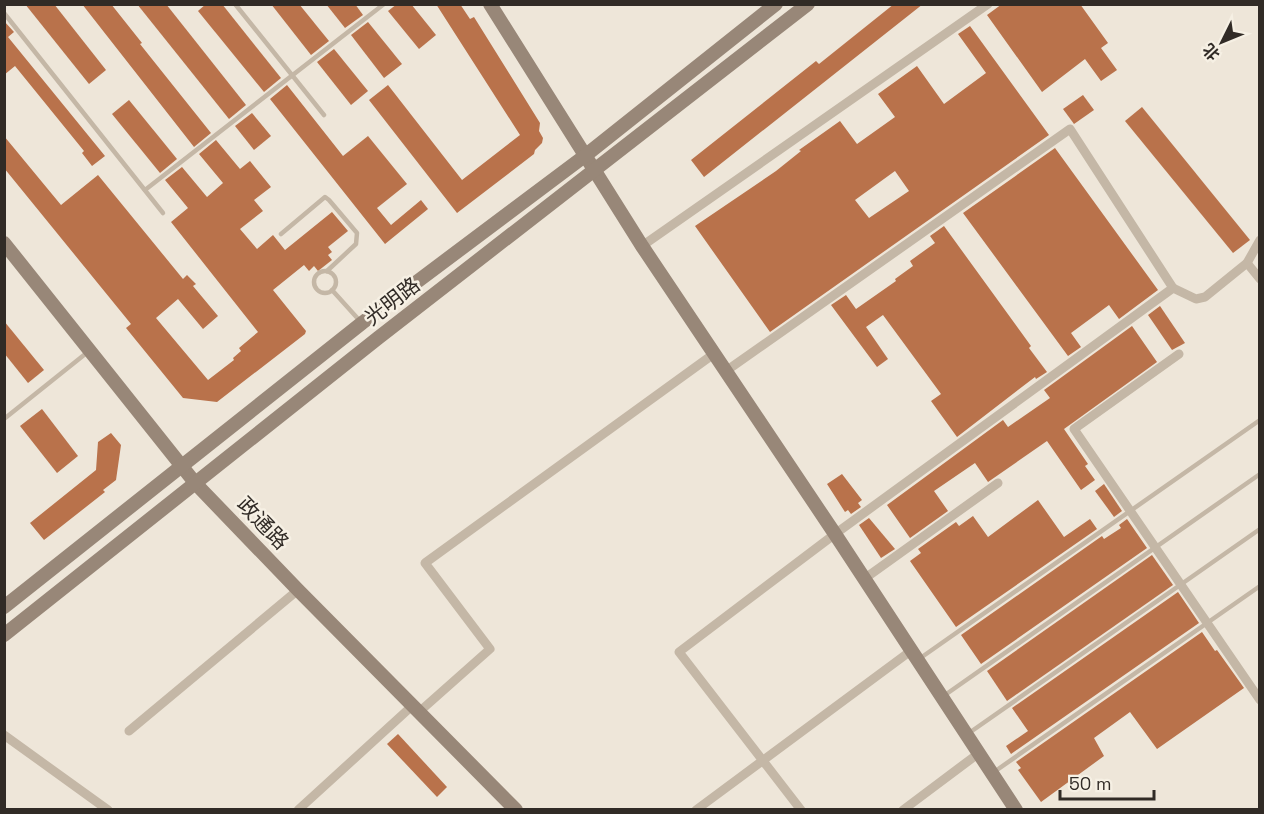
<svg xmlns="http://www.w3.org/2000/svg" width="1264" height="814" font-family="'Space Grotesk','Noto Sans SC',sans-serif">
<rect width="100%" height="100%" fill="#eee6d9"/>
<g fill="#b9724b" fill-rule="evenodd">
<path d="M 25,4 L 54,4 L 106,70 L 89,84 Z"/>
<path d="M 82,4 L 111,4 L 142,43 L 140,44 L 211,133 L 194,147 Z"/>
<path d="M 137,4 L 166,4 L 246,105 L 229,119 Z"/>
<path d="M 206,4 L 222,4 L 281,78 L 264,92 L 198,11 Z"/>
<path d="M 271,4 L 299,4 L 329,41 L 311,55 Z"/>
<path d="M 326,4 L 355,4 L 363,15 L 345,28 Z"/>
<path d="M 397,4 L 411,4 L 436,35 L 419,49 L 388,11 Z"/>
<path d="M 436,4 L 460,4 L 470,19 L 474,17 L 540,123 L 539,131 L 543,138 L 542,143 L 535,150 L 534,154 L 457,213 L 369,100 L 388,85 L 462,180 L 520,135 Z"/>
<path d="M 894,4 L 923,4 L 704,177 L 691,160 L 816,61 L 819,64 Z"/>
<path d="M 1002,4 L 1080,4 L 1108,43 L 1101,48 L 1117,70 L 1101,81 L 1085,59 L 1042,92 L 987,15 Z"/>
<path d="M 4,21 L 14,32 L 8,37 L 105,156 L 92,166 L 82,153 L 84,151 L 15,66 L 4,75 Z"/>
<path d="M 368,22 L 402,64 L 384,78 L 351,35 Z"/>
<path d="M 970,26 L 1049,135 L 770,332 L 695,226 L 776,171 L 801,151 L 799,150 L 840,121 L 857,144 L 895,117 L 878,94 L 917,66 L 944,104 L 986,73 L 958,34 ZM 895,171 L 909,191 L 869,218 L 855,200 Z"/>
<path d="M 334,49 L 368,91 L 351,105 L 317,62 Z"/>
<path d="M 287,85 L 343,156 L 368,136 L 407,184 L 377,208 L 391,225 L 421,200 L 428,209 L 385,244 L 270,99 Z"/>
<path d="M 1083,95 L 1094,110 L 1074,124 L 1063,109 Z"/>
<path d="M 129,100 L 177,159 L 160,173 L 112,114 Z"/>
<path d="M 1142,107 L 1250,240 L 1233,253 L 1125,121 Z"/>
<path d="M 252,113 L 271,136 L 254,150 L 235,126 Z"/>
<path d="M 4,136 L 61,205 L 98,175 L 183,279 L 187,275 L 196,284 L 193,286 L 218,316 L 203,329 L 178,299 L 156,318 L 208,380 L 234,360 L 233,358 L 241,351 L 239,348 L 258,332 L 171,222 L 188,208 L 165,180 L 182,167 L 207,197 L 223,183 L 199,154 L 216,140 L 240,169 L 250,161 L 271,187 L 254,200 L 263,211 L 240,229 L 257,249 L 273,235 L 285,250 L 332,212 L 348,231 L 328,247 L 332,252 L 328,255 L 332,260 L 318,271 L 314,266 L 309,271 L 304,265 L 273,290 L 306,331 L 305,334 L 217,402 L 183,398 L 126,328 L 131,324 L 4,168 Z"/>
<path d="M 1055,148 L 1158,290 L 1119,319 L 1109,305 L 1071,333 L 1081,347 L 1068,356 L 963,213 Z"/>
<path d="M 944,226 L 1031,346 L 1029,348 L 1047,372 L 1036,379 L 1035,377 L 957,437 L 931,401 L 941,394 L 883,315 L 866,327 L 888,359 L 877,367 L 831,305 L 846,295 L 856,309 L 896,281 L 895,279 L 913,266 L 910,261 L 935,243 L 930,236 Z"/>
<path d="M 1160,306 L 1185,343 L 1172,350 L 1148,315 Z"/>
<path d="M 4,321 L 44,370 L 28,383 L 4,353 Z"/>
<path d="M 1132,326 L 1157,362 L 1064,429 L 1088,464 L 1085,466 L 1095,480 L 1081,490 L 1047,441 L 988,482 L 975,463 L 934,491 L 948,511 L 910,538 L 887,505 L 1003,420 L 1008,427 L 1050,398 L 1044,390 Z"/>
<path d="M 42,409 L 78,456 L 57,473 L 20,426 Z"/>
<path d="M 111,433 L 121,445 L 116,480 L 103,490 L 105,492 L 44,540 L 30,523 L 96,470 L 98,442 Z"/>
<path d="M 842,474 L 862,500 L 858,503 L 861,507 L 851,514 L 848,510 L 845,512 L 827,484 Z"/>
<path d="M 1104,484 L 1122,511 L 1114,517 L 1095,491 Z"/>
<path d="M 1038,500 L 1064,537 L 1090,519 L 1097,529 L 956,627 L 910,561 L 921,553 L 918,549 L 956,522 L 959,526 L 973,516 L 988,537 Z"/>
<path d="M 869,518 L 895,549 L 881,558 L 859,525 Z"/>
<path d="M 1127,519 L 1147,548 L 981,664 L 961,635 L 1102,536 L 1104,539 L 1121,528 L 1119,525 Z"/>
<path d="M 1152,555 L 1173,585 L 1007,701 L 987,671 Z"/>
<path d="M 1178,592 L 1199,623 L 1011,754 L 1006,746 L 1028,731 L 1012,708 Z"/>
<path d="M 1202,632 L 1215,651 L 1217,650 L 1244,688 L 1157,749 L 1130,712 L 1094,738 L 1104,756 L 1041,802 L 1018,770 L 1021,768 L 1016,762 Z"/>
<path d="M 398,734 L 447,787 L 437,797 L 387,744 Z"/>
</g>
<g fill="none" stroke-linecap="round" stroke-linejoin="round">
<g stroke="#c4b7a6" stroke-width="4.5">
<path d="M 235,4 L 324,115"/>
<path d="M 4,13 L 163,213"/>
<path d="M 145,190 L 384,4"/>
<path d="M 281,234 L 325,197 L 329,200 L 357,233 L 356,244 L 327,271"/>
<circle cx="325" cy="282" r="11"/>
<path d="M 332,290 L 360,321"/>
<path d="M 4,419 L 89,351"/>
<path d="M 919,659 L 1260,420"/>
<path d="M 945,695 L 1260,474"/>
<path d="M 969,733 L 1260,529"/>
<path d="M 994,772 L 1260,586"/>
</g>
<g stroke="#c4b7a6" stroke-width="9">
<path d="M 642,246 L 988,4"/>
<path d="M 1247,263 L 1260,279"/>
<path d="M 1173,288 L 1196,299 L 1205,297 L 1247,263 L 1260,240"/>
<path d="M 1179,354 L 1074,429 L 1260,700"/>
<path d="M 726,371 L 1070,129 L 1173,288 L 835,534 L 679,652 L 801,810"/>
<path d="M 864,579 L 998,483"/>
<path d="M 419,712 L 490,649 L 425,563 L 715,353"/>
<path d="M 129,731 L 298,590"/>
<path d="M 4,735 L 108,810"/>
<path d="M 298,810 L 412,706"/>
<path d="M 696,810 L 912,650"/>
<path d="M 903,810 L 979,753"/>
</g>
<g stroke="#988778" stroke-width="14">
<path d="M 490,4 L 642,246 L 835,534 L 1016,810"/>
<path d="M 4,243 L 196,484 L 298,590 L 516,810"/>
<path d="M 4,607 L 362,323 L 586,155 L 776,4"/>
<path d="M 4,635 L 378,338 L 808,4"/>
</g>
</g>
<g text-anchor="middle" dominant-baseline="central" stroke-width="5" stroke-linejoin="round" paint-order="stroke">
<g font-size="21" fill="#312b26" stroke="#f6f0e4">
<text transform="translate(392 301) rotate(-38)">光明路</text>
<text transform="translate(263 523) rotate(46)">政通路</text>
</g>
</g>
<rect width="1264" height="814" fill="none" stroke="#312b26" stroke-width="12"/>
<g transform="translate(1222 42) rotate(227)" stroke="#f6f0e4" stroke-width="4.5" paint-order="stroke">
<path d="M0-4.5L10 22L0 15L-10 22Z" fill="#312b26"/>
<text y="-9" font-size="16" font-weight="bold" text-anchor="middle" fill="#312b26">北</text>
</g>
<path d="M1060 790v9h94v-9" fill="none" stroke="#312b26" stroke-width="3"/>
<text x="1069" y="790" font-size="18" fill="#312b26" stroke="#f6f0e4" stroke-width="4.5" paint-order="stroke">50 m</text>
</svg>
